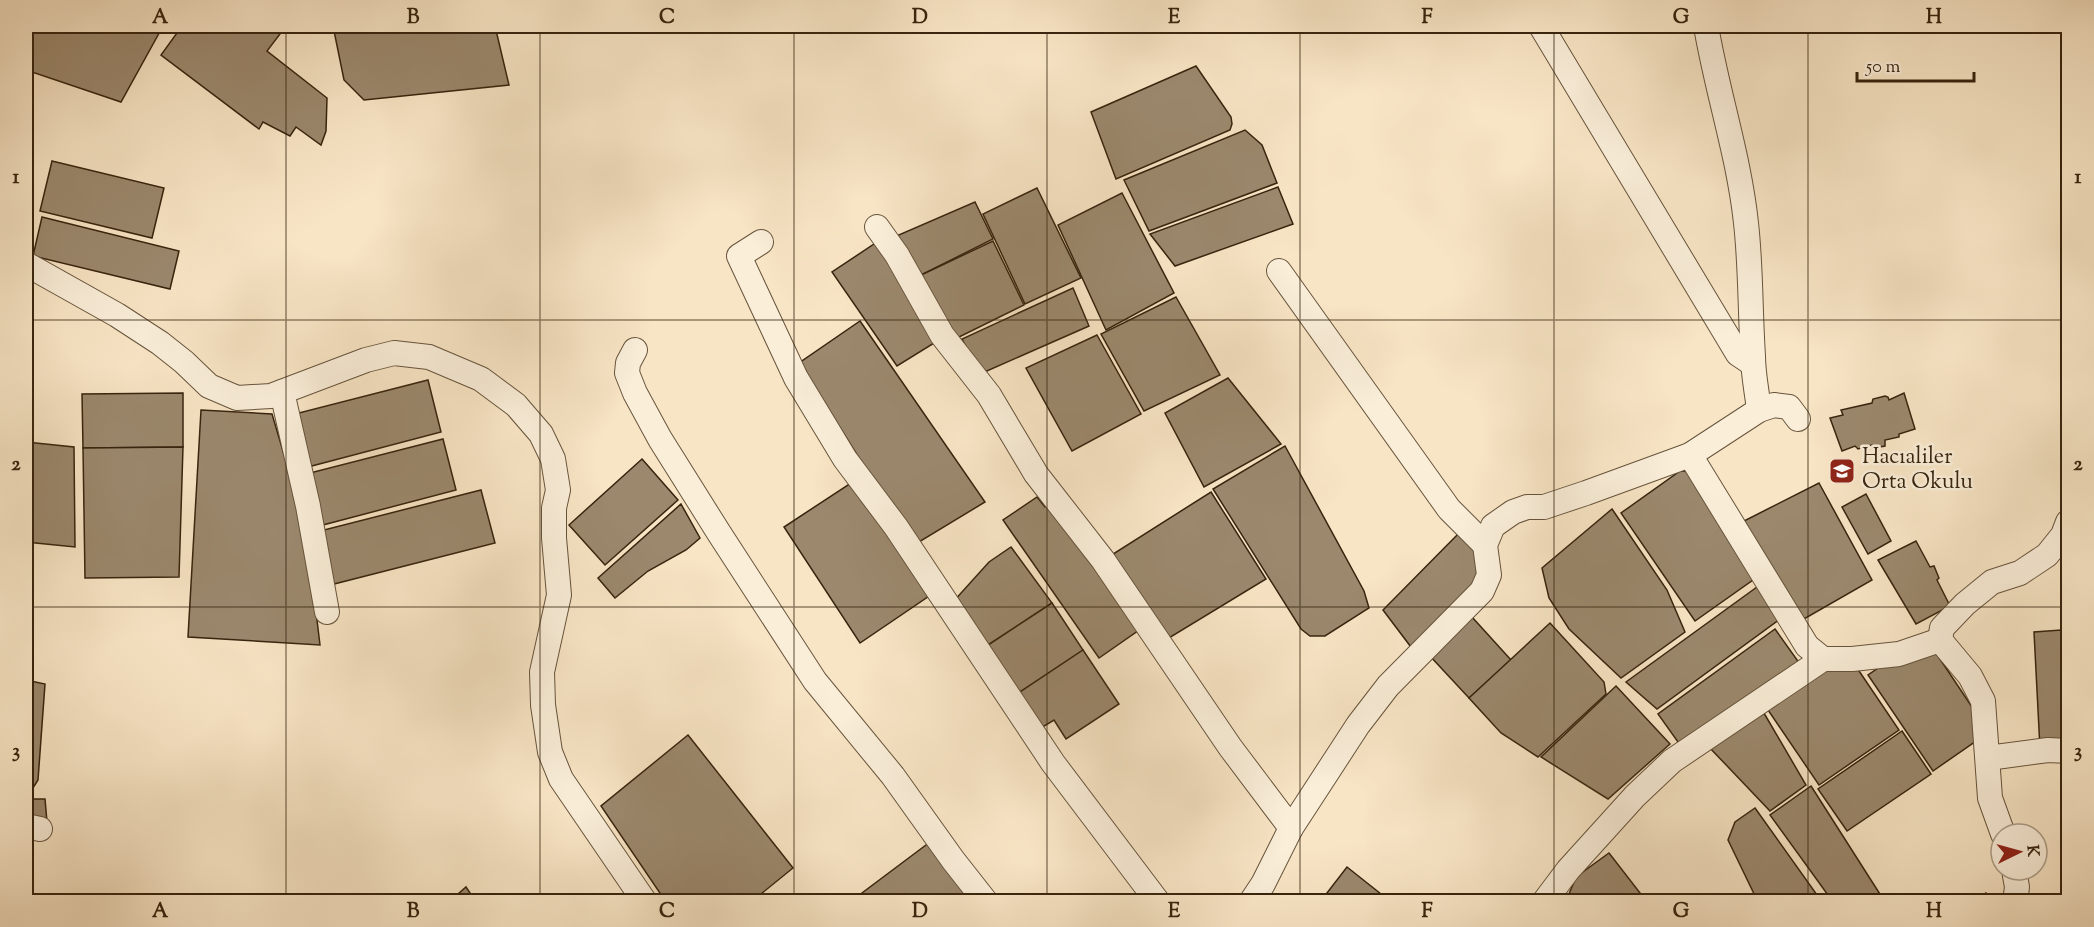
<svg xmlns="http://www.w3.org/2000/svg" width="2094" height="927" font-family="'Sorts Mill Goudy',serif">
<rect width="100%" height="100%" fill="#f8e5c5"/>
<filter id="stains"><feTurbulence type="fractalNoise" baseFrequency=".00333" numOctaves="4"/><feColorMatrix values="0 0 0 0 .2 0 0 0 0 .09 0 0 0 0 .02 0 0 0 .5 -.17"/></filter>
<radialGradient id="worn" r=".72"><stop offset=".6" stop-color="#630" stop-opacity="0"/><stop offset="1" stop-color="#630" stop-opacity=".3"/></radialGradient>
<g fill="#9b886d" stroke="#37240e" stroke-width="1.5">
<path d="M 26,26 L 163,26 L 121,102 L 26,70 Z"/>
<path d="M 182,26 L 286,26 L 267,51 L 327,98 L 326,131 L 321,145 L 296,127 L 290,136 L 263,122 L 259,129 L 161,55 Z"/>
<path d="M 333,26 L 495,26 L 509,85 L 364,100 L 344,80 Z"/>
<path d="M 1196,66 L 1231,117 L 1232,124 L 1230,130 L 1116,179 L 1091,112 Z"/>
<path d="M 1245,130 L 1262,145 L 1277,183 L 1149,231 L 1124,180 Z"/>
<path d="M 52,161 L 164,188 L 152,238 L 40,211 Z"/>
<path d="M 1278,187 L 1293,224 L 1175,266 L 1150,234 Z"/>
<path d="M 1037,188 L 1081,278 L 1025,304 L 983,214 Z"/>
<path d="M 1122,193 L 1174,293 L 1106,330 L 1058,225 Z"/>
<path d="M 975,202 L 993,239 L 917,277 L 894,237 Z"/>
<path d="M 42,217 L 179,251 L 170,289 L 33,256 Z"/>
<path d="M 993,241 L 1024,305 L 951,341 L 919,276 Z"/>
<path d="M 877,242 L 939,340 L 897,366 L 832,272 Z"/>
<path d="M 1073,288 L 1089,326 L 980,374 L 962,339 Z"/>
<path d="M 1176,297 L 1220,375 L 1144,411 L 1101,334 Z"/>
<path d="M 860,321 L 985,502 L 914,545 L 799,363 Z"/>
<path d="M 1097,335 L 1141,414 L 1072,451 L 1026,368 Z"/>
<path d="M 1228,378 L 1281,444 L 1204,487 L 1165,413 Z"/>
<path d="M 428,380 L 441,432 L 304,468 L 291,415 Z"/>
<path d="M 183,393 L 183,447 L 83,448 L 82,394 Z"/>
<path d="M 1904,393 L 1915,429 L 1899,434 L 1899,437 L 1885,440 L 1885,446 L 1874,448 L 1872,445 L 1858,449 L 1855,446 L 1842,451 L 1830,418 L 1843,415 L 1841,410 L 1872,403 L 1873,399 L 1885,396 L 1888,397 L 1889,400 Z"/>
<path d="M 201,410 L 272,414 L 306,529 L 320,645 L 188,637 Z"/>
<path d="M 443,439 L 456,490 L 319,526 L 306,474 Z"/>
<path d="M 26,442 L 74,447 L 75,547 L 26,542 Z"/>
<path d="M 1285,446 L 1364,591 L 1369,608 L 1325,636 L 1310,636 L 1301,629 L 1213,489 Z"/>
<path d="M 183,447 L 179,577 L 85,578 L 83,448 Z"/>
<path d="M 642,459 L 678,500 L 605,565 L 569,525 Z"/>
<path d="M 1680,471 L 1685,471 L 1693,476 L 1760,575 L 1695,621 L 1621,513 Z"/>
<path d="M 854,481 L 932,594 L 860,643 L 784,527 Z"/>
<path d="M 1819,483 L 1872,580 L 1797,623 L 1740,523 Z"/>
<path d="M 481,490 L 495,543 L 334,584 L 320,531 Z"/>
<path d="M 1211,492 L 1266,579 L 1164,641 L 1110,556 Z"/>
<path d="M 1866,494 L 1891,541 L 1868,554 L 1842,507 Z"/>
<path d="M 1037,497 L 1045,507 L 1053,501 L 1142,628 L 1099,658 L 1003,520 Z"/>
<path d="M 681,504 L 700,538 L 686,550 L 648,571 L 615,598 L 598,578 Z"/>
<path d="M 1612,509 L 1667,590 L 1685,632 L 1621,678 L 1569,629 L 1549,598 L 1542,568 Z"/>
<path d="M 1461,531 L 1477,547 L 1480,583 L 1414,651 L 1383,610 Z"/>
<path d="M 1916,541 L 1930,567 L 1934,566 L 1939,578 L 1937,580 L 1950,606 L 1916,624 L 1878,560 Z"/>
<path d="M 1011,547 L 1052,603 L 982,649 L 952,603 L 989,562 Z"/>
<path d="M 1757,587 L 1780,619 L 1657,709 L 1626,682 Z"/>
<path d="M 1052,603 L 1083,650 L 1014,696 L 982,649 Z"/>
<path d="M 1472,617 L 1511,660 L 1469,698 L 1430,656 Z"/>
<path d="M 1550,623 L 1604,682 L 1606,694 L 1538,757 L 1501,733 L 1469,698 Z"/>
<path d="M 1775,629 L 1800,664 L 1683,749 L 1658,714 Z"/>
<path d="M 2061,630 L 2067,747 L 2040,749 L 2034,632 Z"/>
<path d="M 1083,650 L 1119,704 L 1066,739 L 1054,720 L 1036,731 L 1014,696 Z"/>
<path d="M 1934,650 L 1976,713 L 1976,741 L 1933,771 L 1868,675 L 1893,658 Z"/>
<path d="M 1855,665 L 1899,730 L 1819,785 L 1766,707 L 1822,669 Z"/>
<path d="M 26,680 L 45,684 L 38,780 L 26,799 Z"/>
<path d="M 1616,686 L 1670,744 L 1608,799 L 1541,757 Z"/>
<path d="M 1761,708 L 1806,785 L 1770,811 L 1709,747 Z"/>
<path d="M 1902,731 L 1931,774 L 1847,831 L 1818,789 Z"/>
<path d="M 688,735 L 793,868 L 751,902 L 666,902 L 601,806 Z"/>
<path d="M 1811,786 L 1885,902 L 1833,902 L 1770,815 Z"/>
<path d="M 32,799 L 45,799 L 47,822 L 33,822 Z"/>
<path d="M 1755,808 L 1822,902 L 1758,902 L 1728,840 L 1735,822 Z"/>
<path d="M 930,842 L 973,902 L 850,902 Z"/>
<path d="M 1609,853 L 1647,902 L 1572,902 L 1569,894 L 1576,877 Z"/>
<path d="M 1347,867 L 1391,902 L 1320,902 Z"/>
<path d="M 466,887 L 476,902 L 449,902 Z"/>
<path d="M 1986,893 L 1989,902 L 1966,902 Z"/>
</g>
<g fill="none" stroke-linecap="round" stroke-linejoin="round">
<g stroke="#67543c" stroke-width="26">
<g id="minor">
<path d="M 1541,26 L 1738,354 L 1753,364"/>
<path d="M 1706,26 C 1717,92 1739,156 1746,223 C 1751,267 1750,311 1753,356 C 1753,374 1757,392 1759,410"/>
<path d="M 877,227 L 897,255 L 942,335 L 989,395 L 1036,474 L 1103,560 L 1230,747 L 1291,828"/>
<path d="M 761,242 L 739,256 L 796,378 L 845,459 L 896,527 L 1053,763 L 1158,902"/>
<path d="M 26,264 L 117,315 L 160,343 L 184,362 L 209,386 L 237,398 L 271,396 L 366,360 L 394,353 L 429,357 L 481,379 L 516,405 L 541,434 L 553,459 L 558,490 L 554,508 L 554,538 L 559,595 L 542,672 L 543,705 L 550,752 L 561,779 L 645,902"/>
<path d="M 1279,271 L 1449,509 L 1485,545"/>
<path d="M 635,350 L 628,363 L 627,373 L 635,393 L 660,439 L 719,533 L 815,681 L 893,776 L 953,860 L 986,902"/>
<path d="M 282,392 L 308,506 L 327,612"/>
<path d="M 1690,455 L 1807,646 L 1823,659"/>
<path d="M 1988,758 L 2048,750 L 2068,751"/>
<path d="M 26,826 L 40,829"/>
<path d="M 2003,834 L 1990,798 L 1983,701 L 1970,676 L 1940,640 L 1942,628 L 1965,604 L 1992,582 L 2020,573 L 2047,555 L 2063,535 L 2068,522"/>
<path d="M 2014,870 L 2017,887 L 2015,902"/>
<path d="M 1251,902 L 1263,884 L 1291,828 L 1358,725 L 1388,686 L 1482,591 L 1489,575 L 1485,545 L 1493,526 L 1513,512 L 1527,507 L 1544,507 L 1586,493 L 1690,455 L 1759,410 L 1774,405 L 1789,407 L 1798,419"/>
<path d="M 1544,902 L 1568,870 L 1635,796 L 1672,761 L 1823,659 L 1852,659 L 1899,654 L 1940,640"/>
</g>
</g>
<use href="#minor" stroke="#faeed9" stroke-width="24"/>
</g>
<path fill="none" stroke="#37240e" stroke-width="1.5" stroke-opacity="0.55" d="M 286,26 L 286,902M 540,26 L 540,902M 794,26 L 794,902M 1047,26 L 1047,902M 1300,26 L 1300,902M 1554,26 L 1554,902M 1808,26 L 1808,902M 26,320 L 2068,320M 26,607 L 2068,607"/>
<defs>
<g id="school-square" transform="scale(1.35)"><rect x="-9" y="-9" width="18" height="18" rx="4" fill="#8f2418" stroke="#faeed9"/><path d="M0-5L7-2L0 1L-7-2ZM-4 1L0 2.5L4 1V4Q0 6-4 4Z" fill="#fff"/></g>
</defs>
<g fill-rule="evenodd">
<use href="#school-square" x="1842" y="471"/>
</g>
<g text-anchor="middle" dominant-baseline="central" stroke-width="5" stroke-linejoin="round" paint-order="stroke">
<g font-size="22" fill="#37240e" stroke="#faeed9" text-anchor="start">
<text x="1862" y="458">Hacıaliler<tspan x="1862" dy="25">Orta Okulu</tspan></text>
</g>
</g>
<rect width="2094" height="927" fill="none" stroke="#f8e5c5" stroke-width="66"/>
<g transform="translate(2019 852) rotate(85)"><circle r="28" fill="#faeed9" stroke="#ac9d88" stroke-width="1.5"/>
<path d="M0-4.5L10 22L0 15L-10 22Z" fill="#8f2418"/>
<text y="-9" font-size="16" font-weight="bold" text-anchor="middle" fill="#37240e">K</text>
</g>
<path d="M1857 72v9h117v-9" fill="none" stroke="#37240e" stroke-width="3"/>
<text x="1866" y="72" font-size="18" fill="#37240e" stroke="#faeed9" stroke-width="4.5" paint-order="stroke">50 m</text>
<rect x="33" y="33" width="2028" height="861" fill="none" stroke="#37240e" stroke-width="2"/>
<g font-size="20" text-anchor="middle" font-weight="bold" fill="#37240e">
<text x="160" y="23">A</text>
<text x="413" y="23">B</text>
<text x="667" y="23">C</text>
<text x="920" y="23">D</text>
<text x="1174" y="23">E</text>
<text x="1427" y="23">F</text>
<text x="1681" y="23">G</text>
<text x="1934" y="23">H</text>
<text x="16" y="183">1</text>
<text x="2078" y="183">1</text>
<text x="16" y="470">2</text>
<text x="2078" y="470">2</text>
<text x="16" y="757">3</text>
<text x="2078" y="757">3</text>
<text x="160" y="917">A</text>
<text x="413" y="917">B</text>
<text x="667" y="917">C</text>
<text x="920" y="917">D</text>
<text x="1174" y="917">E</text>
<text x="1427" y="917">F</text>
<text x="1681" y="917">G</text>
<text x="1934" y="917">H</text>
</g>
<rect width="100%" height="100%" filter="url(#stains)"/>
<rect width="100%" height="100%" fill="url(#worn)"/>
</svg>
